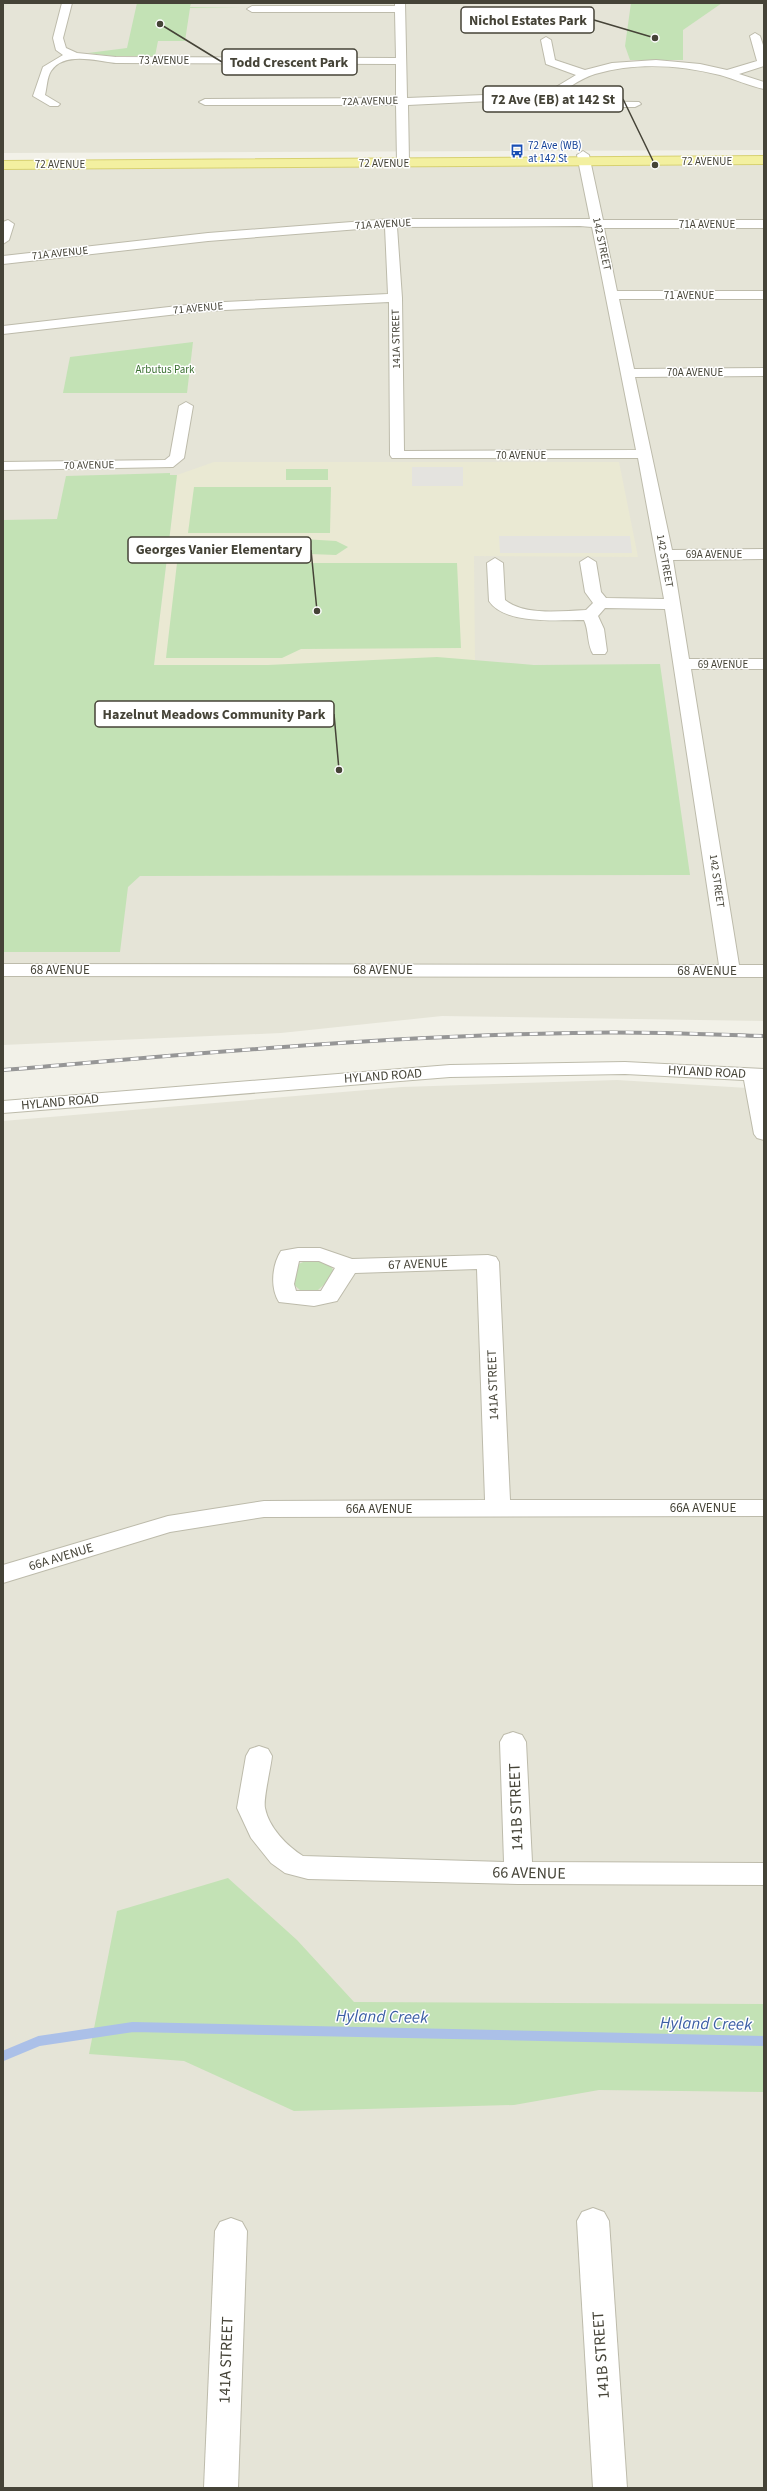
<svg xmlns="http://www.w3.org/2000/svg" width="767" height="2491" font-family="'Source Sans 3',sans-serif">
<rect width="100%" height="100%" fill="#f2f1e8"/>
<g fill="#e5e4d7">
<path d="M 3,3 L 764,3 L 764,150 L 3,153 Z"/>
<path d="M 764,165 L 764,1021 L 442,1016 L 281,1033 L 3,1045 L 3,169 Z"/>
<path d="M 617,1080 L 764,1089 L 764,2488 L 3,2488 L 3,1121 L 402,1087 Z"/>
</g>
<path fill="#eae9d3" d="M 214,462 L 619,462 L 638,557 L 474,556 L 475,665 L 154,665 L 177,475 Z"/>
<g fill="#c3e2b5">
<path d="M 137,3 L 191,3 L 190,7 L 242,7 L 190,8 L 185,41 L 158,41 L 155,56 L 112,56 L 88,53 L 127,48 Z"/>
<path d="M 631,3 L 722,3 L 683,30 L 683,60 L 630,60 L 625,46 Z"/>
<path d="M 193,342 L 187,393 L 63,393 L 70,357 Z"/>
<rect x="286" y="469" width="42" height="11"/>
<path d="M 170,473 L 170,475 L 177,475 L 154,665 L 268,665 L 437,657 L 534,665 L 660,664 L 690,875 L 140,876 L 128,887 L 120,952 L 3,952 L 3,520 L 57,519 L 66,476 Z"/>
<path d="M 194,487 L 331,487 L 330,533 L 188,533 Z"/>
<path d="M 286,538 L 336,541 L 348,547 L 336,555 L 284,553 Z"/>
<path d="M 177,563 L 457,563 L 461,648 L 301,649 L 282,658 L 166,658 Z"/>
<path d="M 308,1260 L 316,1260 L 331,1266 L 333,1270 L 330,1279 L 318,1290 L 300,1290 L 292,1283 L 296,1265 Z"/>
<path d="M 228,1878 L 297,1940 L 354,2002 L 764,2004 L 764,2092 L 599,2090 L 514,2105 L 294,2111 L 184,2061 L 89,2054 L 117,1911 Z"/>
</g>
<g fill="#e4e3df">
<rect x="412" y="467" width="51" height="19"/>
<path d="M 499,536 L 630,536 L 632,553 L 500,553 Z"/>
</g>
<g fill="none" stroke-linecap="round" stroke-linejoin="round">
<path stroke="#abc0e8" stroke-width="10" d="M 3,2056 L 39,2041 L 133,2027 L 764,2041"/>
<g stroke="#bdbbab" stroke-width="2">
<g id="minor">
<path d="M 62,3 L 72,3 L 63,38 L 66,48 L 77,53 L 116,57 L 396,58 L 395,12 L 252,12 L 247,9 L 252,6 L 395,6 L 395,3 L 405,3 L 407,98 L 532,93 L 556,87 L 576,75 L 546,64 L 541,40 L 546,37 L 551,40 L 555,60 L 585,70 L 612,63 L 656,60 L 700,64 L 727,70 L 757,61 L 750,36 L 755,33 L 760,36 L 764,48 L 764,66 L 739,74 L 764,82 L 764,89 C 749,86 735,79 720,75 C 680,65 636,62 595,74 C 578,79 566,92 548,96 L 565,101 L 639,102 L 641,104 L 635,107 L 565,107 L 533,99 L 408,105 L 409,162 L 403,166 L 397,162 L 396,105 L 205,105 L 199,102 L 205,99 L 396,98 L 396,64 L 116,63 C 97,61 64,51 51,71 C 47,77 47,87 45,95 L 60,104 L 58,106 L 50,106 L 33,96 L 43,67 L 63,55 L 56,50 L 53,38 Z"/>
<path d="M 583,151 L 589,155 L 603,220 L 764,220 L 764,228 L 604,228 L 617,291 L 764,291 L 764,299 L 619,299 L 634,369 L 764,368 L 764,376 L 635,377 L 672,550 L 764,549 L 764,559 L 673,560 L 689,659 L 764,659 L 764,669 L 691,669 L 739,965 L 764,965 L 764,977 L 3,976 L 3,964 L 719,965 L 665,609 L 605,608 L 598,616 L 604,629 L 607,651 L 605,654 L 593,654 C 587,645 589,630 584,620 C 558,620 505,625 489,601 L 487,563 L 495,558 L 503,563 L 505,600 C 524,616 562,611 586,610 L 593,603 L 585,592 L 580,562 L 588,557 L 596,562 L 601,592 L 606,598 L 664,599 L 638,458 L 392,458 L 390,455 L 389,302 L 204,311 L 3,334 L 3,326 L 204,303 L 388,294 L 385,227 L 208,241 L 3,264 L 3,256 L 208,233 L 391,219 L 590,219 L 577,155 ZM 580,226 L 592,227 L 636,450 L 404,451 L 402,298 L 397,227 Z"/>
<path d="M 8,220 L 14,224 L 9,240 L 3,244 L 3,222 Z"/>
<path d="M 186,402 L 193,406 L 184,458 L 173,467 L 3,470 L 3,462 L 165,460 L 170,456 L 179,406 Z"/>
<path d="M 625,1062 L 764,1069 L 764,1140 L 757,1138 L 754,1134 L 744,1080 L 625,1074 L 450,1077 L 3,1113 L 3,1101 L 450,1065 Z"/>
<path d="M 298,1248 L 320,1248 L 352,1259 L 488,1255 L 496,1257 L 499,1262 L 510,1500 L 764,1500 L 764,1516 L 264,1517 L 170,1532 L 3,1583 L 3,1565 L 168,1516 L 264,1501 L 485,1500 L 477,1269 L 355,1273 L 337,1301 L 314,1306 L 279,1302 C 270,1288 272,1265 281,1251 ZM 299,1261 L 319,1261 L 335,1268 L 321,1291 L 296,1291 L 294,1284 Z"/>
<path d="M 513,1732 L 522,1735 L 526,1742 L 532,1862 L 764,1863 L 764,1885 L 518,1884 L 308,1879 L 285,1873 L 271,1863 L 251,1838 L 237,1808 L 246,1756 L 250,1749 L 259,1746 L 268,1749 L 272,1756 C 271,1767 263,1799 265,1808 C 269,1828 287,1846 303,1856 L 504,1862 L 500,1742 L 504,1735 Z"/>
<path d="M 593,2208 L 604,2212 L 609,2221 L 627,2488 L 593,2488 L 577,2221 L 582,2212 Z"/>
<path d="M 231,2218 L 242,2222 L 247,2231 L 238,2488 L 204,2488 L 215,2231 L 220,2222 Z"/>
</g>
</g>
<g stroke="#d7d171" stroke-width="2">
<path id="major" d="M 764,156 L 764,164 L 3,169 L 3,161 Z"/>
</g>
<use href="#minor" fill="#fff" fill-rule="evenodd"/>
<use href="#major" fill="#f3f0a0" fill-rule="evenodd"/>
<g stroke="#969696" stroke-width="4">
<path id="rail" d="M 3,1070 C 193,1054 382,1036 573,1033 C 636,1031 700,1034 764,1036"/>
</g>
<use href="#rail" stroke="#fff" stroke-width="2.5" stroke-dasharray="8" stroke-linecap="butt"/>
</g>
<defs>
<g id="bus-bare" transform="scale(1.08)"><path d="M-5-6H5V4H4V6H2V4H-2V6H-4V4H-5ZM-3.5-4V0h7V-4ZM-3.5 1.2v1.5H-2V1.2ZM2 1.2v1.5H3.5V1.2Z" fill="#1a4fb4" stroke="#fff" stroke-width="2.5" paint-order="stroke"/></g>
</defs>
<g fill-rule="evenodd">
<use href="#bus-bare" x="517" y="151"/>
</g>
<g text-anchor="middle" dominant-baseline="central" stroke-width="3" stroke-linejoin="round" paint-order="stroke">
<g font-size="11" fill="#454337" stroke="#fff">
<text x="164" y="60">73 AVENUE</text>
<text transform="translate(370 101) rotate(-1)">72A AVENUE</text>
<text x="707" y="161">72 AVENUE</text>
<text x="384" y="163">72 AVENUE</text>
<text x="60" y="164">72 AVENUE</text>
<text transform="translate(383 224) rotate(-3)">71A AVENUE</text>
<text x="707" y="224">71A AVENUE</text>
<text transform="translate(602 244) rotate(78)">142 STREET</text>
<text transform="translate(60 253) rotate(-6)">71A AVENUE</text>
<text x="689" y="295">71 AVENUE</text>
<text transform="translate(198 308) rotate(-5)">71 AVENUE</text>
<text transform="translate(396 339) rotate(-91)">141A STREET</text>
<text x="695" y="372">70A AVENUE</text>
<text x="521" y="455">70 AVENUE</text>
<text transform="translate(89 465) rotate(-1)">70 AVENUE</text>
<text x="714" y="554">69A AVENUE</text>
<text transform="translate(665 561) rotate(80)">142 STREET</text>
<text x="723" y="664">69 AVENUE</text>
<text transform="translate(717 881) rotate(82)">142 STREET</text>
</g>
<g font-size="11" fill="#164399" stroke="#fff" text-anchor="start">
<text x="528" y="145">72 Ave (WB)<tspan x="528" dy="13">at 142 St</tspan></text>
</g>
<g font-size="11" fill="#3a7031" stroke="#fff">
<text x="165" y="369">Arbutus Park</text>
</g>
<g font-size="13" fill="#454337" stroke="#fff">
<text x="60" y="970">68 AVENUE</text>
<text x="383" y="970">68 AVENUE</text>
<text x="707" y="971">68 AVENUE</text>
<text transform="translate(707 1072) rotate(3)">HYLAND ROAD</text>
<text transform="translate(383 1076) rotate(-4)">HYLAND ROAD</text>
<text transform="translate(60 1102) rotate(-5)">HYLAND ROAD</text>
<text transform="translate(418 1264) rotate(-2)">67 AVENUE</text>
<text transform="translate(493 1385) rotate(-92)">141A STREET</text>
<text x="703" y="1508">66A AVENUE</text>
<text x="379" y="1509">66A AVENUE</text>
<text transform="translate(61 1557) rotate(-17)">66A AVENUE</text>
</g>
<g font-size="16" fill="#454337" stroke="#fff">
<text transform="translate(516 1807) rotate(-92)">141B STREET</text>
<text transform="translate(529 1873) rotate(1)">66 AVENUE</text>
<text transform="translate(601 2355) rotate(-94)">141B STREET</text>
<text transform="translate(226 2360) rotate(-88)">141A STREET</text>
</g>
<g font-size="17" font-style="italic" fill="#3c5fa5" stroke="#fff">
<text transform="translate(382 2017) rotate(1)">Hyland Creek</text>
<text transform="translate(706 2024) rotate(1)">Hyland Creek</text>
</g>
</g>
<path fill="none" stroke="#454337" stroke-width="1.5" d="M655 38L594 20M160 24L222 62M655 165L623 99M317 611L311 550M339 770L334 714"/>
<g fill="#454337" stroke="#fff" stroke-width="1.5">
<circle cx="655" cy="38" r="4"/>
<circle cx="160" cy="24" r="4"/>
<circle cx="655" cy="165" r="4"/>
<circle cx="317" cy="611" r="4"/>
<circle cx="339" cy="770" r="4"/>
</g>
<g fill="#fff" stroke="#454337" stroke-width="1.5">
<rect x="461" y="7" width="133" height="26" rx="4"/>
<rect x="222" y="49" width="135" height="26" rx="4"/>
<rect x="483" y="86" width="140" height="26" rx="4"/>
<rect x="128" y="537" width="183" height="26" rx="4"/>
<rect x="95" y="701" width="239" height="26" rx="4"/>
</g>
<g font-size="14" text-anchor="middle" font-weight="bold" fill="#454337">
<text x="528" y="25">Nichol Estates Park</text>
<text x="289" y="67">Todd Crescent Park</text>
<text x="553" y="104">72 Ave (EB) at 142 St</text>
<text x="219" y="554">Georges Vanier Elementary</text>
<text x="214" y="719">Hazelnut Meadows Community Park</text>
</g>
<rect width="767" height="2491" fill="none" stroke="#454337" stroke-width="8"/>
</svg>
